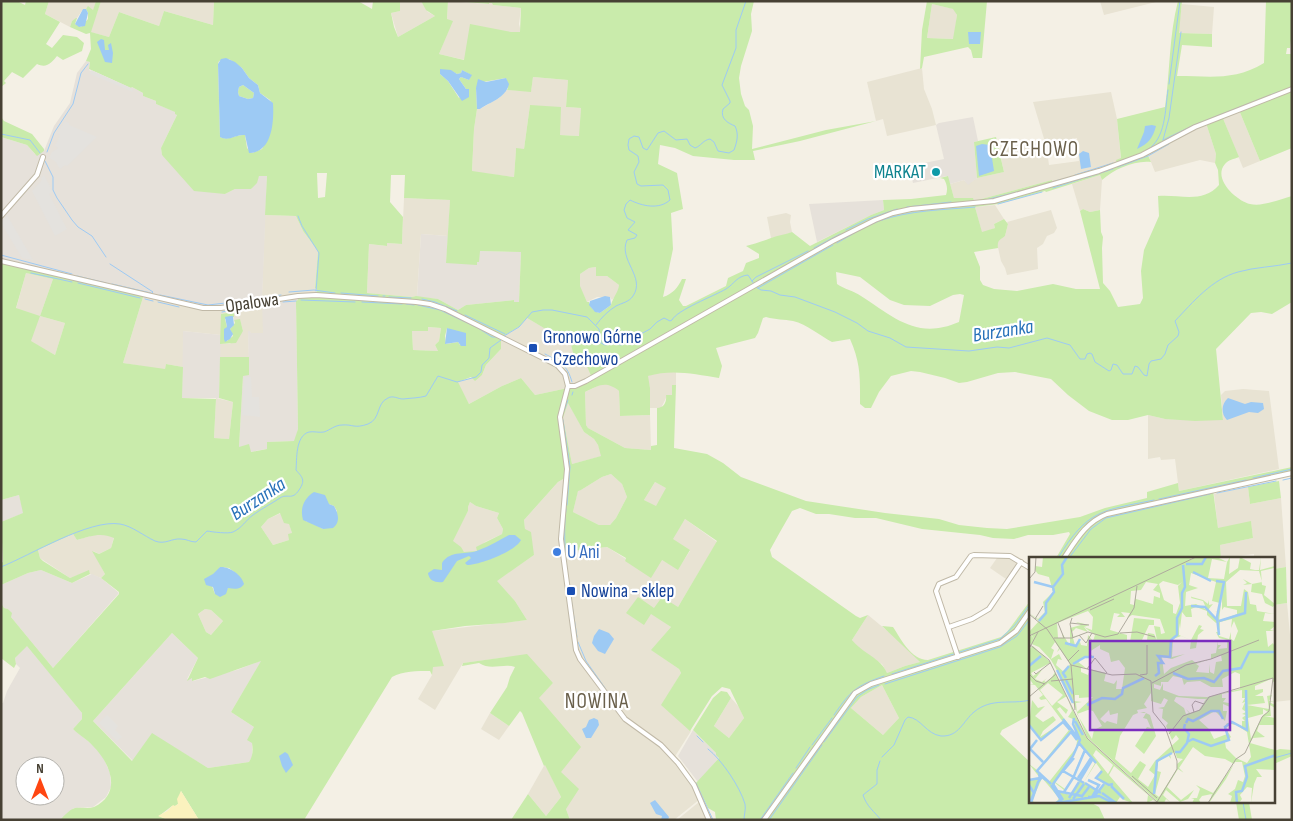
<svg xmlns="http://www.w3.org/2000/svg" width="1293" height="821" font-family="'Sofia Sans Condensed',sans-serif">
<rect width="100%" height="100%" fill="#f4f0e5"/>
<g fill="#e8e3d3" fill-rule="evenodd">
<path d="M 49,1 L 96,1 L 93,11 L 88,7 L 86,9 L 83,9 L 77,18 L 72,21 L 70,27 L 45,14 Z"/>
<path d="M 101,1 L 214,1 L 213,25 L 164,11 L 159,26 L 119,12 L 109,37 L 90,32 Z"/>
<path d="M 400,1 L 421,1 L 428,12 L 435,16 L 398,37 L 391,13 L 400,11 Z"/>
<path d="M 448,1 L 488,4 L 489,3 L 493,3 L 493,5 L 521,8 L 519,24 L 521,32 L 511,32 L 465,60 L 439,54 L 452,22 L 447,20 Z"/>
<path d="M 1100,1 L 1160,1 L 1104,15 Z"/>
<path d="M 932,4 L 954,9 L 957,15 L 954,39 L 927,38 Z"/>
<path d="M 1182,4 L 1214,7 L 1212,34 L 1178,33 Z"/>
<path d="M 922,68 L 924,89 L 932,109 L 936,125 L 887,136 L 883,119 L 876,121 L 867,82 Z"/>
<path d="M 533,77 L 568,80 L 566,107 L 581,108 L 580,136 L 560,135 L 530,105 L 524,149 L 517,149 L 516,150 L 514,177 L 472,172 L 474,129 L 477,109 L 480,109 L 499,98 L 507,90 L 531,91 Z"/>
<path d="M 1111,92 L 1117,119 L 1121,159 L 1118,165 L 1053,185 L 1052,180 L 978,200 L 973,201 L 973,198 L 954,198 L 950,184 L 964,180 L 968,184 L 977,178 L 1004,172 L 999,149 L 1045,142 L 1033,102 ZM 1077,138 L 1079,161 L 1049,165 L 1046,144 Z"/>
<path d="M 1239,110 L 1260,161 L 1243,168 L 1222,116 Z"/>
<path d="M 1206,123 L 1216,154 L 1215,163 L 1200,160 L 1155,172 L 1147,152 Z"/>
<path d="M 1100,175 L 1102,180 L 1100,210 L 1090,212 L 1083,209 L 1080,211 L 1072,184 Z"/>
<path d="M 404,198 L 450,200 L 448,236 L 421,234 L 417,296 L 412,297 L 367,293 L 369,244 L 386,246 L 387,243 L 402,244 Z"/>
<path d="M 995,205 L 1004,219 L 994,224 L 995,228 L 982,233 L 975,207 Z"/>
<path d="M 1051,210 L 1057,228 L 1054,233 L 1047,236 L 1043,244 L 1037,248 L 1038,269 L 1007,275 L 1005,268 L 1001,261 L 997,243 L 1000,239 L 1005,236 L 1008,224 L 1007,222 Z"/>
<path d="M 786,213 L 791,215 L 790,222 L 792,232 L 783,236 L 771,238 L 767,217 Z"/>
<path d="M 265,215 L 296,216 L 303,231 L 318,251 L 315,288 L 317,288 L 316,295 L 263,333 L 251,333 L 248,331 L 249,357 L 220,357 L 220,344 L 230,344 L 243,331 L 240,320 L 234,320 L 234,313 L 221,314 L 221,335 L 183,331 L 183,367 L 166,364 L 165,370 L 123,363 L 144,294 L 262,295 Z"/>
<path d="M 596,267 L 596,275 L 607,276 L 619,285 L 618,293 L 612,300 L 610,297 L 597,297 L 587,302 L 579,286 L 580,274 L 589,268 Z"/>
<path d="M 26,273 L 53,279 L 40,316 L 65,323 L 55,355 L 30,341 L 16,309 Z"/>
<path d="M 527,318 L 572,344 L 573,353 L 587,364 L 592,378 L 568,388 L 535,395 L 521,378 L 502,386 L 469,404 L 457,382 L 482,375 L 486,365 L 501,349 L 501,340 L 505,335 L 519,327 Z"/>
<path d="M 427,327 L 441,328 L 439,341 L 435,345 L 438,351 L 413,350 L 412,331 L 427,331 Z"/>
<path d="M 662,372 L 676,372 L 676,385 L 672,385 L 672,395 L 666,398 L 661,408 L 650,408 L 650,388 L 647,376 Z"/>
<path d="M 602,384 L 610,384 L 619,391 L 620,416 L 650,415 L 651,450 L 625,448 L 588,428 L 586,425 L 585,392 Z"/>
<path d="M 1243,389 L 1269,391 L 1279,469 L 1179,491 L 1175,459 L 1161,460 L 1160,457 L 1148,459 L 1148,415 L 1165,419 L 1223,420 L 1221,395 L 1225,391 Z"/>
<path d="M 216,398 L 233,402 L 229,439 L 214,438 Z"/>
<path d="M 568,402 L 584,432 L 594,439 L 598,445 L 602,456 L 572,464 L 563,418 Z"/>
<path d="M 611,474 L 622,484 L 627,497 L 616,518 L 610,525 L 599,525 L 573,512 L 578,490 L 581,490 L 602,477 Z"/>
<path d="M 565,478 L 562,552 L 607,547 L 626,559 L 625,561 L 662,560 L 678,569 L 690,551 L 672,539 L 685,519 L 717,542 L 678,607 L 651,613 L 671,627 L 652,650 L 679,669 L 681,673 L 662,705 L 691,731 L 674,758 L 686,773 L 700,799 L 674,820 L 570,820 L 566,809 L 561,773 L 555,717 L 538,698 L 553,683 L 508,657 L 463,663 L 435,710 L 418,699 L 432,675 L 432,631 L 527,620 L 515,601 L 496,581 L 534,555 L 525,530 L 524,520 L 558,482 Z"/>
<path d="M 655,482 L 667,488 L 656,507 L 644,500 Z"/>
<path d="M 1248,487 L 1250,504 L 1281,498 L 1286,567 L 1274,569 L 1274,558 L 1254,558 L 1254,554 L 1221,558 L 1220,545 L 1253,538 L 1251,522 L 1218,529 L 1214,494 Z"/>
<path d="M 470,502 L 476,506 L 499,513 L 497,518 L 503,529 L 502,534 L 485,542 L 477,551 L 468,553 L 464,552 L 452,541 L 468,511 L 468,507 Z"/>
<path d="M 281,513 L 289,523 L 292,533 L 289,540 L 273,545 L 261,527 L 268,519 Z"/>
<path d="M 73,534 L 77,540 L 97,534 L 106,534 L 114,537 L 111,548 L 99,554 L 93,551 L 105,574 L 101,578 L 90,574 L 89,571 L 70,578 L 40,558 L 38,550 Z"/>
<path d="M 997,558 L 1010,558 L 1016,561 L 1016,565 L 1006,579 L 990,568 Z"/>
<path d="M 1287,603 L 1292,656 L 1292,700 L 1274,702 L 1274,605 Z"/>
<path d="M 205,609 L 211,610 L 223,621 L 211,635 L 206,632 L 198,614 Z"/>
<path d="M 868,615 L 902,643 L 920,662 L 905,666 L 887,673 L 882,664 L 857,647 L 852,640 Z"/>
<path d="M 882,685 L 899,718 L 883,735 L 851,708 L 861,697 Z"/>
<path d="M 731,698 L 739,707 L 744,718 L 729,738 L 714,726 Z"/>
<path d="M 490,713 L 509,726 L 499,740 L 481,729 Z"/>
<path d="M 545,764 L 561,797 L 546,816 L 528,794 Z"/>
<path d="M 699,802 L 706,820 L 677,820 Z"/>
</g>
<g fill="#e6e1da" fill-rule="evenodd">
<path d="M 86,61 L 90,62 L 89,70 L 131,88 L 132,87 L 143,93 L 143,96 L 156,101 L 156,104 L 176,112 L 177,115 L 161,148 L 162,155 L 225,194 L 235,189 L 251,189 L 259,176 L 267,176 L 262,301 L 298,296 L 298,300 L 296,301 L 298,429 L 295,441 L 267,442 L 267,449 L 250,452 L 239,447 L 243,375 L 249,375 L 248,331 L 250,331 L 251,333 L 263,333 L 262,302 L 221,308 L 203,308 L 1,261 L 1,137 L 27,145 L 35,154 L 44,151 L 54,126 L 70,103 L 77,73 Z"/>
<path d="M 973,117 L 978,141 L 974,142 L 977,178 L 968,185 L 964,180 L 950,184 L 947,176 L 913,183 L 909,166 L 944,159 L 936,125 L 939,123 Z"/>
<path d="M 883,200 L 884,210 L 871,215 L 817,242 L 809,204 Z"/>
<path d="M 421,234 L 448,236 L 446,263 L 477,262 L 479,251 L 521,252 L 519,302 L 514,302 L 514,300 L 466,305 L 458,310 L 438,299 L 417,297 Z"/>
<path d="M 183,331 L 221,335 L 219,398 L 182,398 Z"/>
<path d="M 19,495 L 24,513 L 1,522 L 1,500 Z"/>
<path d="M 41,570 L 72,583 L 92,574 L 101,578 L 119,593 L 53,668 L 11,617 L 11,613 L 8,609 L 4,608 L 1,603 L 1,585 L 28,573 Z"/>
<path d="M 172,633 L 198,658 L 187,679 L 193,677 L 193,681 L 237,670 L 262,660 L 231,712 L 254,727 L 252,743 L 252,757 L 249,762 L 208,768 L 152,734 L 133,761 L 93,721 Z"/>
<path d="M 27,645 L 82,713 L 82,719 L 73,729 L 94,746 L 103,757 L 110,773 L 111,787 L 106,797 L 93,807 L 74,808 L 60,820 L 1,820 L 1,703 L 3,703 L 7,691 L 20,668 L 16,664 L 15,658 ZM 25,766 L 55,766 L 55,796 L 25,796 Z"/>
<path d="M 693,730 L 716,753 L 719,758 L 698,782 L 678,756 Z"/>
</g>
<g fill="#c9ebab" fill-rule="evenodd">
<path d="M 1,1 L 17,1 L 25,5 L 26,1 L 49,1 L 45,14 L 60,22 L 46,44 L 52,48 L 63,35 L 77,37 L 84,43 L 82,51 L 63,60 L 57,56 C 52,62 47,69 37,64 L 23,78 L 12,72 L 4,81 L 6,83 L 1,87 Z"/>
<path d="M 96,1 L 101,1 L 91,32 L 109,37 L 119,12 L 159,26 L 164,11 L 213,25 L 214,1 L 358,1 L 372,9 L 373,1 L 400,1 L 400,11 L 391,13 L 394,27 L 398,37 L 435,16 L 426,10 L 421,1 L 448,1 L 447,19 L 453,21 L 439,54 L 464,60 L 470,24 L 511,32 L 520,32 L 521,8 L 493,5 L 492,3 L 489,3 L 489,4 L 455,1 L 754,1 L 751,14 L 752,31 L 741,66 L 739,78 L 741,94 L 745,106 L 749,110 L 753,126 L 752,149 L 826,130 L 876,121 L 800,141 L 753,151 L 755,160 L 734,160 L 693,156 L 675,148 L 660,145 L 658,164 L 677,173 L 683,209 L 671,213 L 673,249 L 663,297 C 673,294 678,287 682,279 L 686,279 L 679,300 L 683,306 L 686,306 L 726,286 L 728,278 L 743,271 L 746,263 L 759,258 L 759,254 L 746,246 C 755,244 763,241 771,238 C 778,235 785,235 792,232 L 810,246 L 871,215 L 884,210 L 883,200 L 911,199 L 946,195 C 948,189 947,184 944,179 L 940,178 L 948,176 L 954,198 L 973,198 L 974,201 L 1052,180 L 1053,185 L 1117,164 L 1116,160 L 1121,158 L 1117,119 L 1165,107 C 1170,72 1169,35 1178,1 L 1182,1 L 1179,33 L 1212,34 L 1212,47 L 1182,45 L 1177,76 C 1211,76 1234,81 1264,63 L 1266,1 L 1292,1 L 1292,32 L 1290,48 L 1287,48 L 1286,54 L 1292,54 L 1292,148 L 1260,161 L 1239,110 L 1222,116 L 1239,157 C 1234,159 1228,160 1225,164 C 1212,179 1237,201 1250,204 C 1263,207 1280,199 1292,196 L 1292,302 L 1272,314 L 1261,312 L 1251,313 L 1216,349 L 1223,420 L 1195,421 L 1165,419 L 1148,415 L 1128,420 L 1112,420 L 1089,411 L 1068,395 L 1051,379 L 1015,372 L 998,373 L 967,382 L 959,383 L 945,378 L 920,372 L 911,371 L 891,376 L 879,392 L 871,408 L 865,408 L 860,404 C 860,378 861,364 850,339 L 832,342 C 820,336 807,324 793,321 C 784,319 776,320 766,317 L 763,318 L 758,333 L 755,338 L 716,348 L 722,366 L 719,378 C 694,374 672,369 648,376 L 650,388 L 650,415 L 620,416 L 619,391 C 605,380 599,386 585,392 L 586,425 L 588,428 L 625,448 L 651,450 L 651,446 L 657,445 L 657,408 C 664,408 667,402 666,395 L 672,395 L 672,385 L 676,385 L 674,448 L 707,454 L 723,463 L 741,477 L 806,501 L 885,513 L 939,519 L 959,525 L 987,528 L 1007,529 L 1080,517 L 1105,508 L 1147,498 L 1147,492 L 1178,483 L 1179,491 L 1292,467 L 1292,473 L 1213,490 L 1218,528 L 1251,521 L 1253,538 L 1220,545 L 1221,558 L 1056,558 L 1070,534 L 1069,532 L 1053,535 L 1028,535 L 1014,539 L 993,538 L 980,535 L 922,529 L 876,518 L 855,518 L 829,514 L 816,514 L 800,508 L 792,511 L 780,532 L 770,550 L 772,557 L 856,616 L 860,618 L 868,615 L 852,640 C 862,653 881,658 887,673 L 905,666 L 920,662 L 882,626 L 893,627 C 901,639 911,660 928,660 L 1001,637 L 1007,632 L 1030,601 L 1030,715 L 1002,730 L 1000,734 L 1030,762 L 1030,802 L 1090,802 L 1099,807 L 1105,820 L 716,820 L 715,812 L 708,808 L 696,783 L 719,758 L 716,755 L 716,753 L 693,730 L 713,698 L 721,691 L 727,692 L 731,698 L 714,726 L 729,738 L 744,718 L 730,689 L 722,687 L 712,696 L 690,731 L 661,705 L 681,673 L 679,669 L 651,650 L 671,627 L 651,614 L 644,625 L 626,613 L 638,597 L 654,608 L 662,597 L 678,607 L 717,541 L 685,519 L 673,539 L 690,550 L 678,570 L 662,560 L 651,578 L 625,561 L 626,558 L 607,547 L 562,552 L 565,478 L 558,482 L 524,520 L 525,529 L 531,532 L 534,555 L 497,581 L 515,601 L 527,620 L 505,623 L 465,626 L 432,631 L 444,666 L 433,667 L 432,675 L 430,671 C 417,671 403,671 392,677 L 304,820 L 199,820 L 181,791 L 178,804 L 175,806 L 172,806 L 159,816 L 168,820 L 60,820 C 64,816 70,809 75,808 C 82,807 88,809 94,807 C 123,793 110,763 93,746 C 87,739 79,735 73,729 L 82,719 L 82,713 L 27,646 L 15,658 L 16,664 L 14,668 L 1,658 L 1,603 L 4,608 L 8,609 L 12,613 L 11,617 L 53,668 L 119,594 L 119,592 L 101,578 L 105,574 L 92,551 L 99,554 L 111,548 L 114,538 C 101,532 91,536 77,540 L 73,534 L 38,550 L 40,558 L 43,561 L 70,578 L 89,570 L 90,574 L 72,583 L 41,570 L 28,573 L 1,585 L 1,563 L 3,562 L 1,522 L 23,513 L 19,495 L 1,500 L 1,261 L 144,294 L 123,363 L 165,369 L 166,364 L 183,367 L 182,398 L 216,399 L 214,438 L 229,439 L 233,402 L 219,398 L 220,357 L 249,357 L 249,375 L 243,376 L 239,447 L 249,444 L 251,452 L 267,449 L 267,442 L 294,441 L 298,429 L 296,301 L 298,300 L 298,296 L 316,295 L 317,289 L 315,288 L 318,251 L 303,231 L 296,216 L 265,215 L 267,176 L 259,176 L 257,183 L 251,189 L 235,189 L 225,194 L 194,191 L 162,155 L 161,148 L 177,115 L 175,114 L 175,112 L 156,104 L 156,101 L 143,96 L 143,93 L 132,87 L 131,88 L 89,69 L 90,62 L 86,61 L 91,49 L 90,33 L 86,34 L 70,27 L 72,21 L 76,18 L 77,18 L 75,24 L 81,27 L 88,19 L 88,13 L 86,9 L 88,6 L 93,10 ZM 229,59 L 242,68 L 249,78 L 258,85 L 260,93 L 270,100 L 273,105 L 270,134 L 262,149 L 252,153 L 247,148 L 245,135 C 236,134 229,141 220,137 L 218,64 L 219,61 ZM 450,70 L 457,74 L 461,73 L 462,70 L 471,75 L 469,80 L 461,77 L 459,79 L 466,89 L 459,98 L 448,81 L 440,74 ZM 533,77 L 568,80 L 566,107 L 581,108 L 579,136 L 560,135 L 561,107 L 530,105 L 524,149 L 516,148 L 516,150 L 514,177 L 472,171 L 474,129 L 477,109 L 476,88 L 483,82 L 506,78 L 508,88 L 507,90 L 531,92 ZM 1206,123 L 1216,154 L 1215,163 L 1218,170 L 1219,185 C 1203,204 1179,194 1158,196 L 1159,216 L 1144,250 L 1141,271 L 1143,298 L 1140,304 L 1118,307 L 1110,291 L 1103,283 L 1102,248 L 1103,237 L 1101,232 L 1100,210 L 1090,212 L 1083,209 L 1080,211 L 1100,289 L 1076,289 L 1053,284 L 1017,291 L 994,289 L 983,285 L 980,280 L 980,267 L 974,252 L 998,248 C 997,240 1000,240 1005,236 L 1008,224 L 1004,219 L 994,224 L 995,228 L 982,232 L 975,207 L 998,204 L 1045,191 L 1046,192 L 1100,175 L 1102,180 C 1114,169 1135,160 1151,162 L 1147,153 ZM 317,173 L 327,173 L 325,197 L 318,198 ZM 391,175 L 405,175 L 404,198 L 450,200 L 446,263 L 477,265 L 477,262 L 479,262 L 480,251 L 521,252 L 519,302 L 514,302 L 514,300 L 466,305 L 458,310 L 438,299 L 416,296 L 412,297 L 367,293 L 369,244 L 387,246 L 387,243 L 402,244 L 403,217 L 390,202 ZM 596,267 L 596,276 L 607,276 L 619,285 C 618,293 613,297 611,305 L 600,313 C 594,312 590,307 589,302 L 587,302 L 580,286 L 580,274 L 589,268 ZM 836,272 L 860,277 L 890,300 L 904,305 L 930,306 L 953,295 L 960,294 L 964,295 L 959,322 C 917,340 895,318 861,296 C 854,291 844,289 837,284 ZM 26,273 L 53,279 L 40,316 L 16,308 ZM 40,316 L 65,323 L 55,355 L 31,341 ZM 527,318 L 571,344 L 573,353 L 586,364 L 592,378 L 568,388 L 535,395 L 521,378 L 502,386 L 469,404 L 458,382 L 471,377 L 475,381 L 482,375 L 486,365 L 501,349 L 501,340 L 505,335 L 519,327 ZM 428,327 L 441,328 L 439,341 L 435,345 L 438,351 L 413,350 L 412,331 L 428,331 ZM 447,328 L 466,338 L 466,345 L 460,345 L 458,342 L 446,344 L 445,336 ZM 568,403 L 584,432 L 594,439 L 598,445 L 601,456 L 572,464 L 563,418 ZM 611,474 L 622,484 L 627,497 L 616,518 L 610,525 L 599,525 L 573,512 L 578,491 L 581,490 L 602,477 ZM 655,482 L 666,488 L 656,506 L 644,500 ZM 470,502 L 476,506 L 499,513 L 497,518 L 503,529 L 502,534 L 476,547 L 477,551 L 464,552 L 461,547 L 453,541 L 468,511 L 468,507 ZM 329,504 L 334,506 L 337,511 L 323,529 L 310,522 L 306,522 ZM 280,513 L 284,523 L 289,524 L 292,533 L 288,534 L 289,540 L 273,545 L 261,527 L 268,519 ZM 220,567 L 229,568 L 238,575 L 236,588 L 228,588 L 226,591 L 215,594 L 212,586 ZM 205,609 L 211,610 L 223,621 L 211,635 L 206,632 L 198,614 ZM 172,633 L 198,658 L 187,681 L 192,678 L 192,681 L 205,677 L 210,679 L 261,661 L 231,712 L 254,727 L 247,740 L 252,743 C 253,750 253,756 249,762 L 208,768 L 152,733 L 132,761 L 93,721 ZM 882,685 L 899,718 L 883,735 L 851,708 L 861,697 Z"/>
<path d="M 927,1 L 987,1 L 982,58 L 973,58 L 971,50 L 968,47 L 924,57 L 922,68 L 920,69 L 922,30 ZM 932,4 L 953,9 L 957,15 L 953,39 L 927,38 Z"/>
<path d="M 243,85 L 254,93 L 253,98 L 248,99 L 239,96 L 238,92 L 239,87 Z"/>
<path d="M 1,117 L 4,121 L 32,134 L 44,149 L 44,151 L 37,156 L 27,145 L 1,137 Z"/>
<path d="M 996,137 L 1004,172 L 977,178 L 974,142 Z"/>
<path d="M 234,312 L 234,317 L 225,319 L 227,327 L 227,341 L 233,336 L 230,329 L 235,323 L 234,320 L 240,319 L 243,331 L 236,343 L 220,344 L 221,314 Z"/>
<path d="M 1279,481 L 1281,498 L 1250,504 L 1248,487 Z"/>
<path d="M 1286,567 L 1287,603 L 1274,605 L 1274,569 Z"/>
<path d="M 527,654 L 553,683 L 539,698 L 581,747 L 561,772 L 579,789 L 566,809 L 570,820 L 511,820 L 528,794 L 546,816 L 561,797 L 545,765 L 544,766 L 522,713 L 520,711 L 509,726 L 490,713 L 507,687 L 510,677 L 515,667 C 503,663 491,671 479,663 L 462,666 L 463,663 Z"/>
<path d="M 1280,749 L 1292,750 L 1292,756 L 1274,764 L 1274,751 Z"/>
<path d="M 1236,802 L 1249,802 L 1252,820 L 1239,820 Z"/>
</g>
<path fill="#fbf2be" d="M 181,791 L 199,820 L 168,820 L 158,816 L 167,811 L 173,805 L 175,806 L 178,804 L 177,799 Z"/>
<g fill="#e4e2de">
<path d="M 91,70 L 131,88 L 133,92 L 90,74 Z"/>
<path d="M 65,121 L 69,123 L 69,125 L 97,137 L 67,166 L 65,165 L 60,169 L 55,161 L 49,158 L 52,152 L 58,148 L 55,146 L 60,135 L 57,133 Z"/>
<path d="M 44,175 L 53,192 L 49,194 L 67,229 L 55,236 L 32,191 L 42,180 L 41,178 Z"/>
<path d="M 7,215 L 33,260 L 22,258 L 1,223 Z"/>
<path d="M 244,377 L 251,377 L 252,397 L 259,397 L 260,417 L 242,415 Z"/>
<path d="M 107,715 L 118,726 L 115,730 L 122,737 L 117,741 L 99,723 Z"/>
</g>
<g fill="#9dcaf4" fill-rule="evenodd">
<path d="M 83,9 L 86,9 L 88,13 L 85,26 L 79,27 L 75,24 Z"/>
<path d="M 968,32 L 981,32 L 980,44 L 969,44 Z"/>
<path d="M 101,39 L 104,40 L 105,50 L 109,50 L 108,45 L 111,43 L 113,53 L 112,63 L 105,62 L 97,42 Z"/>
<path d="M 226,58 L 235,62 L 242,68 L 249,78 L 258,85 L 260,93 L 273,103 C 274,120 273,153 249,153 L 245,135 C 236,134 229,142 220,137 L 218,64 L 221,59 ZM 243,85 L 254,93 L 253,98 L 248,99 L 239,96 L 238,92 L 239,87 Z"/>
<path d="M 440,69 L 451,70 L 457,74 L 461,73 L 462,70 L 472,75 L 469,80 L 461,77 L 459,79 L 466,89 L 469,89 L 469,97 L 462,101 L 448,81 L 440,74 Z"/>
<path d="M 506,78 L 509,84 C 506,98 490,102 480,109 L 477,109 L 476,88 L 478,79 L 486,82 Z"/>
<path d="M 1152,125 L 1156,126 C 1153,138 1148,144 1137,149 L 1144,132 L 1145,126 Z"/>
<path d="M 982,144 L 990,145 L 994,171 L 979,176 L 976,146 Z"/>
<path d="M 1083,151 L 1089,153 L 1091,167 L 1081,169 L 1079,154 Z"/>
<path d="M 605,296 L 610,297 L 611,305 L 600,313 L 595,312 L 589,305 L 590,301 Z"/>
<path d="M 230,316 L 233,316 L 234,325 L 230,329 L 233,334 L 230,339 L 225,342 L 224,339 L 224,329 L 227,327 L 225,317 Z"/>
<path d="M 447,328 L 466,333 L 466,346 L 461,346 L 458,342 L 445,344 Z"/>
<path d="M 1228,398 L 1245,404 L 1251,402 L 1263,403 L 1264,409 L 1258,413 L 1249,412 L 1227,420 C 1221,414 1221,404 1228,398 Z"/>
<path d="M 314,492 L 325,495 L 329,504 L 334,506 C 338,513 341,522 333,528 L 323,529 L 303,520 C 300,509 303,499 314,492 Z"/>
<path d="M 509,535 L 515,535 L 521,540 C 516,551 480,565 467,565 L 465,563 L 471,558 L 469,556 L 457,561 L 443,582 C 436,583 429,581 428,573 L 434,569 L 442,570 L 442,563 C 451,549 466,556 479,550 C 490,546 499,540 509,535 Z"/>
<path d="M 220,567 C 229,566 242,575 244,584 C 240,590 235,589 228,588 L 226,594 L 220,597 L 215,594 L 213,587 L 206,585 L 204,579 L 213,574 Z"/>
<path d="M 599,629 L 609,633 L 614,639 L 605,654 L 598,651 L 592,643 L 594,636 Z"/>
<path d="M 594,718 L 598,720 L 599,725 L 591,738 L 586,738 L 582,729 L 586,727 L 589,720 Z"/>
<path d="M 285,752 L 288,754 L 293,765 L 286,773 L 282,766 L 279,756 Z"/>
<path d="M 655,800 L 669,817 L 668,820 L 661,820 L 662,816 L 656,814 L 650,803 Z"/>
</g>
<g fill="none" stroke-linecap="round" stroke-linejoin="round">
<g stroke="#9dcaf4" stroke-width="1">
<path d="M 1,2 L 1,1"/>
<path d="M 1169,84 L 1180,1"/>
<path d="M 1,134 L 30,140 L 40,153"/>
<path d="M 1163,140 L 1194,125 L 1278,92"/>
<path d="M 1163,140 L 1169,118 L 1181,32"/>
<path d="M 1147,150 C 1166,139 1165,110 1168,90"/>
<path d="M 47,152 L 54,133 L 73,104 L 81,73 L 88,64"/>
<path d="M 45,161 L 53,177 L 53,190 L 57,198 L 72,220 L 78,227 L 92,236 L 106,257"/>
<path d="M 1118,167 L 1148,156 L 1169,144"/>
<path d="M 1075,175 L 1113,163"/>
<path d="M 1085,178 L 1113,169"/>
<path d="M 1055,181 L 1071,177"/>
<path d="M 1035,187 L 1050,183"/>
<path d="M 1053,188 L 1081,179"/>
<path d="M 989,199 L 1029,189"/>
<path d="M 998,204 L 1042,192"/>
<path d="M 907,207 L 951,202"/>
<path d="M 298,216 L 302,226 L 319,253 L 316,291"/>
<path d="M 846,230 L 868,219 L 897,209"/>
<path d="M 837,243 C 851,235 864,227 879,221 C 910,210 943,210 975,207"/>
<path d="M 814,248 L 840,234"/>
<path d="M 1,255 L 72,274"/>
<path d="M 110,264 L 153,292 L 152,293"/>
<path d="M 31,273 L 72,282"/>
<path d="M 77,276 L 106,283"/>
<path d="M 752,281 L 756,277 L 808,251"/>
<path d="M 78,283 L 140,298"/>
<path d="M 112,284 L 151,293"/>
<path d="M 756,287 L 761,290 L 771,291 L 780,295 L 795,297 L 835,312 L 857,323 L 868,331 L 890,338 L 906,347 L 969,351 L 997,347 L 1009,348 L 1047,338 L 1070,345 L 1080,359 L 1085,359 L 1087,354 L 1090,353 L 1092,354 L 1095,362 L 1109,371 L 1111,370 L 1113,364 L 1117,365 L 1123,374 L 1132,374 L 1135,366 L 1138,367 L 1144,375 L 1147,376 L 1149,364 L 1151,361 L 1161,359 L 1165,354 L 1168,345 L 1178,336 L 1179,332 L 1175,321 C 1193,302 1212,279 1238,272 C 1255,267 1274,267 1292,263"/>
<path d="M 758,288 L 833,245"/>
<path d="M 289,292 L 314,290 L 335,293"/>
<path d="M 341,293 L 378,296"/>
<path d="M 160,295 L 208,305 L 243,301"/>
<path d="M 383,296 L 385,296"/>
<path d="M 389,297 L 411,298"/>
<path d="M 260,298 L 281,295"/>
<path d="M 145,299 L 153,301"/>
<path d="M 422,299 L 435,302 L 457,311"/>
<path d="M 247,300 L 255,299"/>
<path d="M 301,300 L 355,302"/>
<path d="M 158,302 L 179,307"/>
<path d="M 283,302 L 296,301"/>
<path d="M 362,302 L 402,304"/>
<path d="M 406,304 L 414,305"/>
<path d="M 262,305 L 277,303"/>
<path d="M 418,305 L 440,310 L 478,328 L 492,337 L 497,337"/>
<path d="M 222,312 L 239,309"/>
<path d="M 465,315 L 505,334"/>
<path d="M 596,325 C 602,317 608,311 616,306 C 622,303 629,302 633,296 C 646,277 618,260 627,240 L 635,238 L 637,235 L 628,230 L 635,222 L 627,218 L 624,210 L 626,204 L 630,200 C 642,206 659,210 670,200 L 668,190 L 663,185 L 641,186 L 637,184 L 634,172 L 639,162 L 638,156 L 629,150 L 628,145 L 629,139 L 634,136 L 639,137 L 643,148 L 647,150 L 658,133 L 664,131 L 676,140 L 687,139 L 690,145 L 695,148 C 701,146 703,140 710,139 L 714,142 L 718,151 L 729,153 L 734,150 C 737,142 739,134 735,126 C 728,123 720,119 723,109 L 730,103 L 730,101 L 722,85 L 736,48 L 736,30 L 746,1"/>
<path d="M 504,336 L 519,327 L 532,312 L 543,310 L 552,310 L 587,317 L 599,329 L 601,343 L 605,345 L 613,343 L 621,345 L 650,329 L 657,322 L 664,318 L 670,321 L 672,320 C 677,310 714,296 726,289 C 734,284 737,276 748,275 L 754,284"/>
<path d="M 545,354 C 560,362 567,364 572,382"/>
<path d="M 572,395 L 573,392"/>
<path d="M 564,411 L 568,400"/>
<path d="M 563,420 L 570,467 L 567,505"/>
<path d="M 1253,478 L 1292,469"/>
<path d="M 1283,480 L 1292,478"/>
<path d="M 1217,493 L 1276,481"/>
<path d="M 1159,499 L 1246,480"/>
<path d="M 566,509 C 561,550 571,596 577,637"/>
<path d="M 1058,558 C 1088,509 1101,511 1154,500"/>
<path d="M 1069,558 L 1091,529 L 1106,518 L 1210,494"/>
<path d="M 1,567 C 31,555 89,519 120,524 C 132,526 144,536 155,541 C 165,545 172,538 181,539 C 187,539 190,542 196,542 L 207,531 C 213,532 228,534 233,532 C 242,528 246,520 253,515 C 261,509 271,504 280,498 C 287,493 292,501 299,490 C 306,480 302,477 296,470 C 297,460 295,436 309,432 C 314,431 319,433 324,432 C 330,430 335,425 342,425 C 353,424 354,429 368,424 C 381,419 376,403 388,398 C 393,395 398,399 403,399 C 411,398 419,398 426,396 L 438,376 L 457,382 L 476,377 L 481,372 L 482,365 L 489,358 L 490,348 L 501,340"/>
<path d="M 578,642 L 586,661 L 605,688"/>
<path d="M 892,674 L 1000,639 L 1015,625 L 1030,604"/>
<path d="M 885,684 L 1000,647 L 1017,636 L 1030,619"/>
<path d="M 608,692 L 615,702"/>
<path d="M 618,706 L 621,710"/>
<path d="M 834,715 C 851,690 856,686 884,676"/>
<path d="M 697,736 L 703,742"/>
<path d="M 824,742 L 857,697 L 867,690 L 879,685"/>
<path d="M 812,745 L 832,718"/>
<path d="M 708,749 C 722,760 740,787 745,804 C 746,809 744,815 744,820"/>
<path d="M 882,757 L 894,745 L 905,720 L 908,717 C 921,718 926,734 941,736 C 959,737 963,721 974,712 C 992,697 1011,705 1030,700"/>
<path d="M 1274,758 L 1292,753"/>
<path d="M 880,761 L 877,770 L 877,784 L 863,795 C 867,807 874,811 881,820"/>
<path d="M 796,768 L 810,747"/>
<path d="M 696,783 L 713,820"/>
<path d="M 1243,802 L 1246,820"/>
<path d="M 760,820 L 793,773"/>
<path d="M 769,820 L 822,745"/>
</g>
<g stroke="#c0b9a7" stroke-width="6">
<g id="minor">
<path d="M 1,216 L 37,175 L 43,157"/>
<path d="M 1,261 L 203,308 L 221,308 L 298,296 L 316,295 L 416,302 L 430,304 L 445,309 L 557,365 L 565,374 L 568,386 L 560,417 L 567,469 L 561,539 L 576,650 L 580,659 L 625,719 L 661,745 L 678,763 L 694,785 L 709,820"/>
<path d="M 568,386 L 575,386 L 586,381 L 833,241 L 875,220 L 893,213 L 911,209 L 994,201 L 1099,171 L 1142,155 L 1195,127 L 1292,89"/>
<path d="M 1064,558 C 1076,540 1086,522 1107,514 L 1292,473"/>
<path d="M 949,627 L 972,619 L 989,609 L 1021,562"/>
<path d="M 958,657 L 936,591 L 939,584 L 956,577 L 971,556 L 974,555 L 1010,556 L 1030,568"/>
<path d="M 764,820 L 855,693 L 871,684 L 1000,643 L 1016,631 L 1030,611"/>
</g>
</g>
<use href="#minor" stroke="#fff" stroke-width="4"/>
</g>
<circle fill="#0f9aa8" stroke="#fff" stroke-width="2" cx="936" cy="172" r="5"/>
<g fill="#1a4fb4" stroke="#fff" stroke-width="2">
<rect x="528" y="343" width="10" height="10" rx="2.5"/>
<rect x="566" y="586" width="10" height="10" rx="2.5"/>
</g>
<circle fill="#3f7fe0" stroke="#fff" stroke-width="2" cx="557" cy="552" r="5"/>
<g text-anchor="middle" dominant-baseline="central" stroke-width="4.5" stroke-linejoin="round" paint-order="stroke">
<g font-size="19" fill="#0d838f" stroke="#fff" text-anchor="end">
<text x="926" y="172">MARKAT</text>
</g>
<g font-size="19" fill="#474134" stroke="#fff">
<text transform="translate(252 303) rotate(-8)">Opalowa</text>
</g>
<g font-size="19" fill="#164399" stroke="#fff" text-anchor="start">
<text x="543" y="337">Gronowo Górne<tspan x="543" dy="22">- Czechowo</tspan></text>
<text x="581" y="591">Nowina - sklep</text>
</g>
<g font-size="19" fill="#366cbe" stroke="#fff" text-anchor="start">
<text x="567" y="552">U Ani</text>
</g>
<g font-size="20" font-style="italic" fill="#2771b9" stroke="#fff">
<text transform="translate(1003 331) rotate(-9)">Burzanka</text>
<text transform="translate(258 499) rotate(-33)">Burzanka</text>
</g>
<g font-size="21" letter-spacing="1" fill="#6a604b" stroke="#fff">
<text x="1034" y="149">CZECHOWO</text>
<text x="597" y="701">NOWINA</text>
</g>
</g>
<g transform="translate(1029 557)">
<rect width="246" height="246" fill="#f4f0e5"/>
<path d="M 14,0 L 165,0 L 159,4 L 168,0 L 188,0 L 198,5 L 201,0 L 200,17 L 209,11 L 211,0 L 222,6 L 221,12 L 226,13 L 230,13 L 232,0 L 231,13 L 246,9 L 246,21 L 245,11 L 232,14 L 233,28 L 237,29 L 235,38 L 246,47 L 244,50 L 236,46 L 233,37 L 222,35 L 223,27 L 214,28 L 218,26 L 214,22 L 223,27 L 233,25 L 230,14 L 211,13 L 197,25 L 198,49 L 212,49 L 215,32 L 219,35 L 221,47 L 227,48 L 228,54 L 246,57 L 236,56 L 234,64 L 246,65 L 246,69 L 241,73 L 246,74 L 237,74 L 239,90 L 244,86 L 246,90 L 246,124 L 244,125 L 244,121 L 226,129 L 226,133 L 234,132 L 234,135 L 226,139 L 234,139 L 236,146 L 218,148 L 240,152 L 238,139 L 243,138 L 240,144 L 246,145 L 240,145 L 246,148 L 246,151 L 241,148 L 242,159 L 235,159 L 246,161 L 246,168 L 230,168 L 228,174 L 236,180 L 224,181 L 221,186 L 246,193 L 246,213 L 227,212 L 233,220 L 228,220 L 225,227 L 222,246 L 223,231 L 218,230 L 211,238 L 213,242 L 210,246 L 201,246 L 203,239 L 199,237 L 206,232 L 209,223 L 214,225 L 216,219 L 213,205 L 206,205 L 197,222 L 180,246 L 183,237 L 173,239 L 170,243 L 172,246 L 163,246 L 165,242 L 162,241 L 168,241 L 171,232 L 167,228 L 184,236 L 205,207 L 196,202 L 176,199 L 164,190 L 150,211 L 155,216 L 149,212 L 138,230 L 152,243 L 165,233 L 159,242 L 151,245 L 137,233 L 134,238 L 142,246 L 137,242 L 135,246 L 130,246 L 58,180 L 39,133 L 22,103 L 10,90 L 0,86 L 0,76 L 7,84 L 0,75 L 10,64 L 0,56 L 9,62 L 16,55 L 14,45 L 24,35 L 20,20 L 9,17 L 6,13 L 6,9 L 13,10 ZM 183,2 L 198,5 L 195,22 L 179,21 ZM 162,16 L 187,25 L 183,44 L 191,46 L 190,53 L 186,55 L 189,54 L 189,63 L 179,53 L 184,47 L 180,48 L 180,43 L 179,47 L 174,43 L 163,40 L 163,39 L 162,41 L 174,44 L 178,53 L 167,47 L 156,49 L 157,35 L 169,31 L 160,28 ZM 134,24 L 149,28 L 153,25 L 149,29 L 151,46 L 147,57 L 144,56 L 144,48 L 135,43 L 130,27 ZM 117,25 L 129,27 L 124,33 L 131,36 L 131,41 L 125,39 L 124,47 L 107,42 L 107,37 L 105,48 L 101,47 L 102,34 L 112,33 ZM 193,38 L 193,53 L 195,50 L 208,53 L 208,57 L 190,64 ZM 167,50 L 178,54 L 178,58 L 187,66 L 190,65 L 190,75 L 187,75 L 190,81 L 198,83 L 198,91 L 189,92 L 192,88 L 189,88 L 189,84 L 187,96 L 182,97 L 182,102 L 167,106 L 163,103 L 142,111 L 135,117 L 133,100 L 143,102 L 156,97 L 143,100 L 144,82 L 152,79 L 162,83 L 161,92 L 167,91 L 169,78 L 175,73 L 171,72 L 173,69 L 170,68 L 162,83 L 150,78 L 150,66 L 151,72 L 153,55 L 157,60 L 163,60 L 162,52 ZM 59,54 L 64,60 L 63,73 L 55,70 L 60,68 L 47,65 L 52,68 L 41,71 L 41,89 L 33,76 L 34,81 L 29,81 L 28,66 ZM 92,55 L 101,56 L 98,61 L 103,58 L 131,62 L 136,76 L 132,77 L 131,70 L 125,69 L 128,83 L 125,77 L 119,76 L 118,83 L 113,83 L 120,68 L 125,68 L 125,63 L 105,61 L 101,85 L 98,83 L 98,78 L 81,73 L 85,56 L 91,57 L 88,60 L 96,60 ZM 203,62 L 202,71 L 205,64 L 209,74 L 205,84 L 202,82 L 202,75 L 200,82 L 190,79 L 191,65 ZM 55,70 L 66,78 L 64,84 L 59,78 L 58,89 L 52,88 L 51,85 L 46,88 L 44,81 L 49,78 L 44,80 L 43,75 L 47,71 L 59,75 ZM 26,85 L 30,91 L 28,95 L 31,92 L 41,107 L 35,115 L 27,108 L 29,102 L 33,103 L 30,97 L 22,102 L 25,93 L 22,91 ZM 71,88 L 71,92 L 80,96 L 82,105 L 90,103 L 96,111 L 93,132 L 87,132 L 88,123 L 85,127 L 75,124 L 77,116 L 61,112 L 59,118 L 52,115 L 52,110 L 57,111 L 48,104 L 60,99 L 65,101 L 60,95 ZM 192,98 L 193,104 L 187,105 L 185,117 L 181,115 L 180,107 L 180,116 L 167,115 L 170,109 L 167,107 ZM 206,115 L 211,117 L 211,132 L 178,140 L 150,139 L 134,133 L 134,126 L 131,133 L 125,131 L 125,127 L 132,129 L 132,125 L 139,125 L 144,119 L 153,121 L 155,128 L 158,125 L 171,124 L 182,130 L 194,130 L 193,122 ZM 213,133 L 213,141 L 216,141 L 213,146 L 216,145 L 213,152 L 217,155 L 213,157 L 217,158 L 213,161 L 216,164 L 213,164 L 213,169 L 198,166 L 195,171 L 198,177 L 185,182 L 180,172 L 170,163 L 186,154 L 196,164 L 198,154 L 194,154 L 194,147 L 201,150 L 200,146 L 194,145 L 197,141 L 193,141 L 193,137 ZM 122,136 L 122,144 L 132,147 L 135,141 L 139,143 L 135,150 L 129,151 L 134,152 L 133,161 L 139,166 L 137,169 L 143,183 L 147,178 L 150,182 L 126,204 L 120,213 L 126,218 L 119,230 L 109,222 L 117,208 L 111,204 L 102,216 L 86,202 L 91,179 L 104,158 L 109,156 L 108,153 L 118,151 L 115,147 ZM 50,138 L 50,141 L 64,140 L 48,155 L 47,146 L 53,145 L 45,144 L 46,138 ZM 147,140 L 169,142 L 177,142 L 170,153 L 161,156 L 157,152 L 160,156 L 157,157 L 155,151 L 145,144 ZM 234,152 L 239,155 L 234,158 L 222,182 L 219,161 L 234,157 ZM 59,153 L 64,154 L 73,169 L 65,173 L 63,182 L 48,157 ZM 80,153 L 81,158 L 89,156 L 88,167 L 78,164 L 76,166 L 71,162 ZM 203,165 L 218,175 L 222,200 L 218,206 L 207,201 L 197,191 L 196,185 L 202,180 L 196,170 ZM 146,195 L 148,201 L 154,202 L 148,207 L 148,212 L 130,240 L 126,237 L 132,215 L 128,214 L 129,205 L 139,198 L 142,202 L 141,197 ZM 4,89 L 21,105 L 57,180 L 128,246 L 124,243 L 118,246 L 119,238 L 85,209 L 80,218 L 104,246 L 95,243 L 92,246 L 95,243 L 91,240 L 87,246 L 27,246 L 30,241 L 13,221 L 3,244 L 8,246 L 0,246 L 0,223 L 11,221 L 0,207 L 8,213 L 40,173 L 34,165 L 12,183 L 0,168 L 3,143 L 9,151 L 16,149 L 6,159 L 14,165 L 24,159 L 27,163 L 14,174 L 11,180 L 34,165 L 17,142 L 12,143 L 10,141 L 14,138 L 6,128 L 0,127 L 4,127 L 0,121 L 0,92 ZM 21,106 L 26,115 L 23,120 L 17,125 L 15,124 L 18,121 L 13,125 L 6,122 L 13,113 L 4,119 L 2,116 ZM 19,126 L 34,138 L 23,149 L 11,133 ZM 38,139 L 43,154 L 39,160 L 44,162 L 49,180 L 28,152 L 31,150 L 37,157 L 39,153 L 28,145 ZM 42,176 L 48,184 L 47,191 L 20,225 L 8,214 ZM 50,187 L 55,193 L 44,219 L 35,214 ZM 56,193 L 66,206 L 55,225 L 51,223 L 63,203 L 50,223 L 45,220 ZM 67,193 L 84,208 L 79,217 L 64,198 ZM 67,206 L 72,213 L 67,221 L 75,227 L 70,234 L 68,233 L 70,228 L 68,226 L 59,223 L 69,228 L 67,232 L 55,225 ZM 33,214 L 44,220 L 36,232 L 26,225 ZM 44,221 L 50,224 L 41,238 L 34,236 L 29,235 L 26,231 L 26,226 L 35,233 L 35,236 ZM 115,155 L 121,158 L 127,179 L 115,197 L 106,189 L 118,170 L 122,171 L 118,162 L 114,161 L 117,156 L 111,156 Z" fill="#c9ebab" fill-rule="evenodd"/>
<path fill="none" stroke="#9dcaf4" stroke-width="2.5" d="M 157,7 L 173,7 L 177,0M 164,15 L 182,24M 187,24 L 195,25 L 188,60 L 190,78M 5,25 L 24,30M 162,49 L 176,50 L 189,64M 10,64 L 17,56 L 17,46 L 25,35 L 24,30 L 34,17 L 33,8 L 38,0M 190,64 L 216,56 L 217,35M 36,86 L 47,89 L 51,82M 44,107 L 56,100 L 65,100M 0,109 L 12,99M 28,113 L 44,146M 144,116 L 159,122 L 175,121 L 185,125 L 194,114 L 212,111 L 220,95 L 247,95M 126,119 L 130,116 L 129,106 L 134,106 L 129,99 L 141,100 L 142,83 L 148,78 L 148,61 L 153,51 L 153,36 L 156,30 L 154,8M 37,121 L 34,116 L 40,109M 37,123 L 44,137M 58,148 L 73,141 L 86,142 L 93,137 L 94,131 L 115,121M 34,162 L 50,182M 46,164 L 54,178M 157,166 L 159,162 L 164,164 L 182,154 L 190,154 L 194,162M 0,168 L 12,183 L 34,165 L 41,173M 8,183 L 1,192 L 14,205M 158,185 L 164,182 L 182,189 L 200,183 L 196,170 L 203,165 L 218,173 L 217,133M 50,186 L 67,206M 146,195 L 151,195 L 158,186 L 160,177 L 155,171 L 156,167M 45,201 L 34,214 L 55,226M 73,214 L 67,221 L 80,228 L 84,227M 45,219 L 56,193M 49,221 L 62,201M 0,223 L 11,221 L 10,217M 51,223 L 63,203M 56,226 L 72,236M 22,227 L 8,214 L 42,175 L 48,183M 0,228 L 5,236 L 1,246M 22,228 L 32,243 L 27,246M 82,229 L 95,242M 28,234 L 53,239 L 60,230M 35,235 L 44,221M 73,236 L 87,246M 125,237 L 128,204 L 143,196M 59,240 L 63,240 L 70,228 L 59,223M 65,240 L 75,227M 40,241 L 50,225M 44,242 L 55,227M 34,243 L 24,227 L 44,199 L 51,183 L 44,167 L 45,161M 2,246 L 9,225 L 13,220 L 17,223M 28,246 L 70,239 L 84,246M 208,246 L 207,235 L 213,234 L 218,220 L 216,209 L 247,198"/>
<path fill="none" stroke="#afaa9e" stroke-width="1" d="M 0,22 L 6,15 L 7,0M 61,53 L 85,42M 0,57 L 18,72 L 42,108 L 46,153M 43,61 L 41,67 L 44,81M 6,62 L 14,49M 29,66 L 35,81M 41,66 L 60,68M 91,76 L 108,75 L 126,80M 50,78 L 57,86 L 63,76M 0,79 L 167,0M 25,81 L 43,81 L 59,75 L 76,80 L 89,77 L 105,51 L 108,29M 0,87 L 20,103 L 58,181 L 129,246M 0,92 L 9,75M 39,104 L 50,93M 42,108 L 83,118 L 107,117 L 122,124 L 124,155 L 136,170 L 148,204 L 148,212 L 128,245M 58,112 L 66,101 L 78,116M 5,115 L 7,117 L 21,106M 0,117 L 7,124 L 16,127M 111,118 L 118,117 L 118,88M 22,124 L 44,122M 123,126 L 157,108 L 182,102 L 230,83M 0,140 L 27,117M 165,155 L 163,148 L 166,144 L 175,147M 140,177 L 154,159 L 171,153 L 180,140 L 244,121M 103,219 L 128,241M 179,246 L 207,202 L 216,196 L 233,160 L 240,154 L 244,121"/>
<path fill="#7b2cbf" fill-opacity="0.15" stroke="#7b2cbf" stroke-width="2.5" d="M 61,84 L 201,84 L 201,173 L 61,173 Z"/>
<rect width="246" height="246" fill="none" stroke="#474134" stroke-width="2.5"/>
</g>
<rect width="1293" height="821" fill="none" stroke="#474134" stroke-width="5"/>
<g transform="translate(40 781)"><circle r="24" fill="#ffffff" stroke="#b5b3ae"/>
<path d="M0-4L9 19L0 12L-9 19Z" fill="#ff4611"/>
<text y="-8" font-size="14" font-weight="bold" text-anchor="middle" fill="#474134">N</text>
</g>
</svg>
